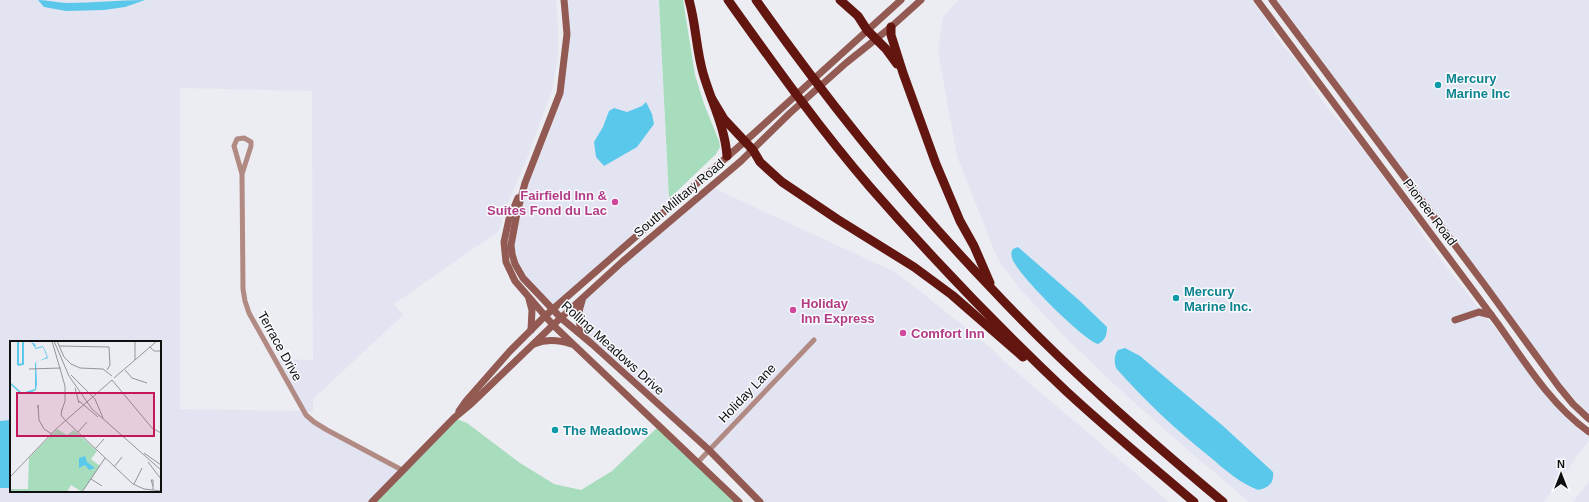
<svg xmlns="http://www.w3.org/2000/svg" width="1589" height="502" font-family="Helvetica,sans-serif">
<rect width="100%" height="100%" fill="#ecedf2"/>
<g fill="#e2e4f1" fill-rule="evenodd">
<path d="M 0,0 L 556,0 L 558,24 L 558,58 L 552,90 L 525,164 L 506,207 L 499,231 L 394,304 L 403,315 L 313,399 L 313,412 L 308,412 L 303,406 L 278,359 L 313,360 L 312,91 L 180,88 L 180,409 L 303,411 L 306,415 L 402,470 L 372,502 L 0,502 ZM 11,342 L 160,342 L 160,491 L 11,491 Z"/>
<path d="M 564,0 L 659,0 L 669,206 L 552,309 L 545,302 L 513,259 L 517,213 L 560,93 L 564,61 Z"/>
<path d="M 958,0 L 1252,0 L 1269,23 L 1278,40 L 1297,61 L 1309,82 L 1330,111 L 1359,144 L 1409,212 L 1426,240 L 1457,281 L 1492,324 L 1550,401 L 1566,418 L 1589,437 L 1589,440 L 1544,502 L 1249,502 L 1182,445 L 1117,387 L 1065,337 L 1021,290 L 1002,265 L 996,255 L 957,156 L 938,52 L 943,17 Z"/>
<path d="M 1277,0 L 1589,0 L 1589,414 L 1564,388 Z"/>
<path d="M 711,187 L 897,273 L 990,347 L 1005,362 L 1169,502 L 760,502 L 592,344 L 580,328 L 584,297 Z"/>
<path d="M 1589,481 L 1589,502 L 1573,502 Z"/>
</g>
<g fill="#a7dcbc">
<path d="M 659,0 L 683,0 L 695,75 L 704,104 L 719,141 L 720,147 L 716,154 L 669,199 Z"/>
<path d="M 454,418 L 467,423 L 520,463 L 554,484 L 581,490 L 612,471 L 660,425 L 739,502 L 372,502 Z"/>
</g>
<g fill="#5ac8eb">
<path d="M 38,0 C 48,0 58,3 68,3 C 94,3 119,0 145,0 L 125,7 L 104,10 L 66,11 L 44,7 Z"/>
<path d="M 646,102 L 652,114 L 654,124 L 637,147 L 604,166 L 596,157 L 594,142 L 603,127 L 609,111 L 614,108 L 627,112 L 642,106 Z"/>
<path d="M 1018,247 L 1080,301 L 1107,327 C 1107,336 1105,340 1098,344 C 1082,339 1017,274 1012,258 C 1011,254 1011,252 1013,249 Z"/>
<path d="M 1125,348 L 1140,356 L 1222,425 L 1273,472 C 1274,483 1269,488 1258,490 C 1240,483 1225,470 1210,457 C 1176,430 1145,401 1116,368 C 1114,361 1114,356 1118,350 Z"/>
<path d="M 11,420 L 11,488 L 0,488 L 0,421 Z"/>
</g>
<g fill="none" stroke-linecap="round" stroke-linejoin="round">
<g stroke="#b28a84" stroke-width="5">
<path d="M 242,174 L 251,146 L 251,142 L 244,138 L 237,139 L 234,146 L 242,174 L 243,289 L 245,301 L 249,313 L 306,415 L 314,422 L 327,430 L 402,470"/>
<path d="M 698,462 L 814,340"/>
</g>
<g stroke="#925a52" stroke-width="7">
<path d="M 564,0 L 567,34 L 560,93 L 525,183 L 517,213 L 511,245 L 512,254 L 515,264 L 523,278 L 561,318 L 592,344 L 708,449 L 760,502"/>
<path d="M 1257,0 L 1498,324 C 1524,361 1551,405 1589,432"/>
<path d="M 1272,0 L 1484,284 L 1559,387 L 1573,404 L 1589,419"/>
<path d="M 518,198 L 509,219 L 504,242 L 506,262 L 515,281 L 553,325 L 739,502"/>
<path d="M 529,299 L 532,310 L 531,330"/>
<path d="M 582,301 C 577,313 578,323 583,335"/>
<path d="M 1455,320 L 1479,312 L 1491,315"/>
<path d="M 534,344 C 546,339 559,340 571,344"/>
<path d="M 459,411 L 466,401 L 509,352 L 545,316 L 751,136 L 901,0"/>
<path d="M 372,502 L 454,418 L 472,403 L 553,325 L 622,262 L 741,161 L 790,113 L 846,63 L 891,27 L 921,0"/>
</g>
<g stroke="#631610" stroke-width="9">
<path d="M 689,0 C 696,24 696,49 703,73 C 711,101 725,127 727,156"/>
<path d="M 728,0 C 773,63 819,128 870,187 C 932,258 997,326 1066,391 C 1107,429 1151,465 1194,502"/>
<path d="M 756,0 C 828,102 906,199 992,289 C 1063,365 1143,435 1223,502"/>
<path d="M 840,0 L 858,16 L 867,30 L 886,49 L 897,64"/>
<path d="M 891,27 L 891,35 L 903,73 L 936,164 L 960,221 L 974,246 L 990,283"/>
<path d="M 712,99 L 724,119 L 753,150 L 760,162 L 782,182 L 837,219 L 914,267 L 952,295 L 1023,357"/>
</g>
</g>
<g fill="#0f9aa8" stroke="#f9fafe" stroke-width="1.5">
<circle cx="1438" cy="85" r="4"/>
<circle cx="1176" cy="298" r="4"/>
<circle cx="555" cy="430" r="4"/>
</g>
<g fill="#d1479c" stroke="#f9fafe" stroke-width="1.5">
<circle cx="615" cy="202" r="4"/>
<circle cx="793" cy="310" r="4"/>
<circle cx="903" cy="333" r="4"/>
</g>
<g text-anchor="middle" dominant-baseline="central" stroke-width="3" stroke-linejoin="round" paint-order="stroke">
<g font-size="13" font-weight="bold" fill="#0d838f" stroke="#f9fafe" text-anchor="start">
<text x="1446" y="78">Mercury<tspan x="1446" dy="15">Marine Inc</tspan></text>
<text x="1184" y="291">Mercury<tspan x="1184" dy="15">Marine Inc.</tspan></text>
<text x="563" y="430">The Meadows</text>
</g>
<g font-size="13" font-weight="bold" fill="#b23c85" stroke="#f9fafe" text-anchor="start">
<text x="607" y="195" text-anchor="end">Fairfield Inn &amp;<tspan x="607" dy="15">Suites Fond du Lac</tspan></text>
<text x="801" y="303">Holiday<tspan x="801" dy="15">Inn Express</tspan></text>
<text x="911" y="333">Comfort Inn</text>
</g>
<g font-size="13" fill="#0f0f10" stroke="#f9fafe">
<text transform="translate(679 198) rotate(-40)">South Military Road</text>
<text transform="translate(1430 212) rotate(53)">Pioneer Road</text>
<text transform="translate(280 346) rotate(61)">Terrace Drive</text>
<text transform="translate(613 348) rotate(42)">Rolling Meadows Drive</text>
<text transform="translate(747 393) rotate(-46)">Holiday Lane</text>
</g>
</g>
<g transform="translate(10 341)">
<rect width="151" height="151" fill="#ecedf2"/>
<path d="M 47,88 L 57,94 L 64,89 L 87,110 L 81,118 L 90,125 L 72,151 L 61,144 L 57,151 L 0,151 L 0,148 L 18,148 L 19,117 Z" fill="#a7dcbc"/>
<path d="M 21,1 L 25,3 L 26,7 L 33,5 L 36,11 L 38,17 L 26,21 L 27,43 L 26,49 L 18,53 L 11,53 L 0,43 L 0,41 L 12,52 L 25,48 L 25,22 L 37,16 L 33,6 L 26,8 ZM 75,115 L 77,121 L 85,127 L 79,129 L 75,124 L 69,127 L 69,117 Z" fill="#5ac8eb"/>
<path fill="none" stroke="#5ac8eb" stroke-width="2" d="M 8,24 L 13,23 L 13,0M 8,24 L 8,0"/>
<path fill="none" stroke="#949498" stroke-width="1" d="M 42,0 L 55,45 L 55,60 L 52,69M 44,0 L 59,35 L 82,68 L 151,129M 47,0 L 54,16 L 61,23 L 70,27 L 93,28 L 102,35M 49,5 L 99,6 L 100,24 L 97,29M 140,6 L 144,10 L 151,10M 125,19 L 125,0M 19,28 L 51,27M 115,29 L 122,37 L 137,42M 61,34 L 85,58M 104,37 L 147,0M 102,39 L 142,87 L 151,92M 65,47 L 69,62M 85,58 L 93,77M 69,60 L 88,76M 28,67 L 28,64 L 29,79 L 34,88 L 42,93M 52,68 L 51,74 L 54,78 L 123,143 L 134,148 L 151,150M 68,91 L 77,81M 85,108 L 94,98M 134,112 L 151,124M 138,121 L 151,138M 104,126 L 112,116M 0,136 L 46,88 L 102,39M 81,138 L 92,145M 124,143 L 132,127M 143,145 L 141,139 L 143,139 L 143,149M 72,151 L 95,117"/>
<path fill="#c2185b" fill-opacity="0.15" stroke="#c2185b" stroke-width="2" d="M 7,52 L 144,52 L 144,95 L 7,95 Z"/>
<rect width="151" height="151" fill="none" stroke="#0f0f10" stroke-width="2"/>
</g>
<g transform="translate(1561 474)" stroke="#f9fafe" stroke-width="3" paint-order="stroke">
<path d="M0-3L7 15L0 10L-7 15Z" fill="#0f0f10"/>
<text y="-6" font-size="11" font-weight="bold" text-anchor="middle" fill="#0f0f10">N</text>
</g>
</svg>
